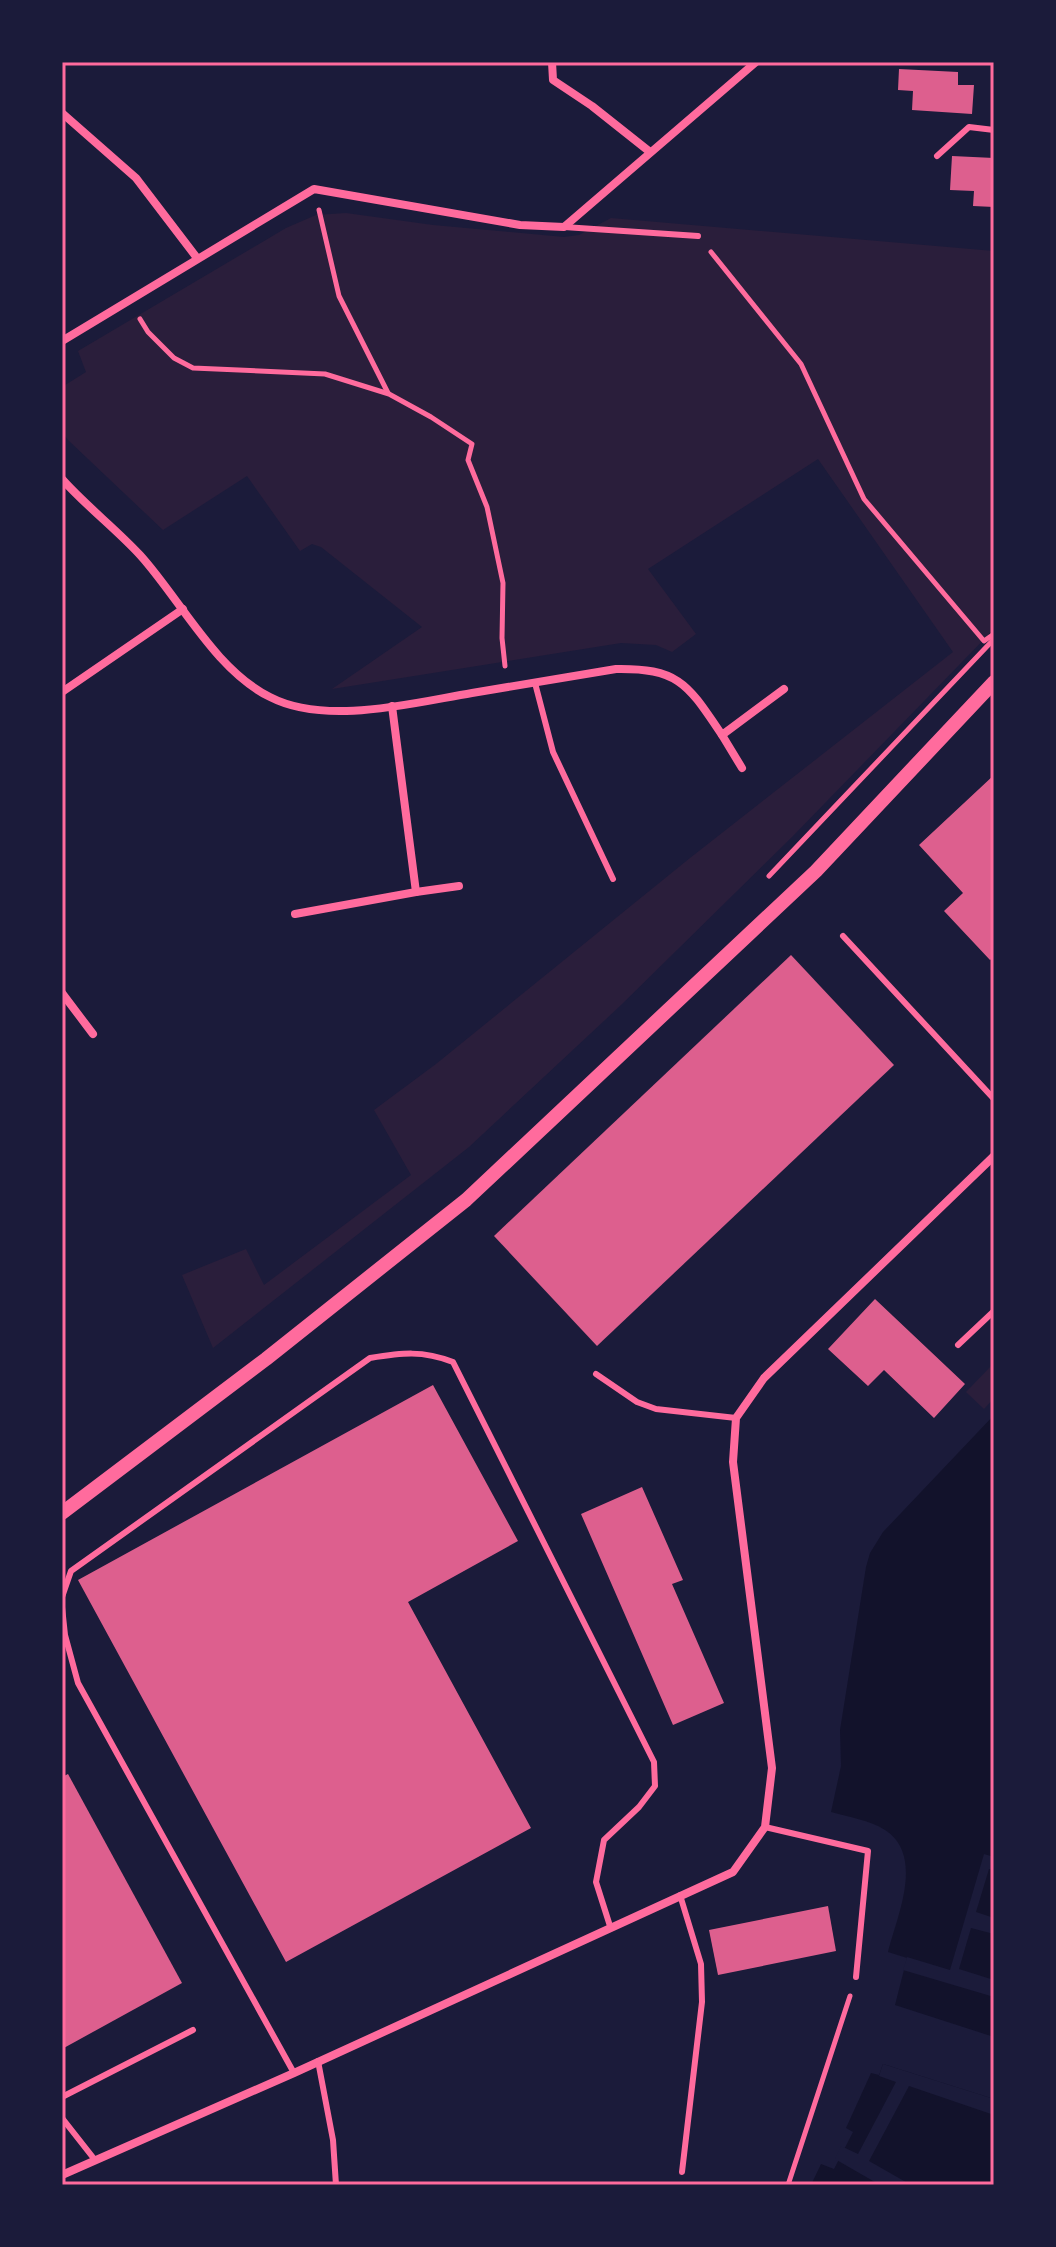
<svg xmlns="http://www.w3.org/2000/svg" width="1056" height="2247" font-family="Commissioner,sans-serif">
<rect width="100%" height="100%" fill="#1b1b3a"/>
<g fill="#2a1e3b">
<path d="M 346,213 L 433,225 L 564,237 L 579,235 L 611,218 L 994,251 L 994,629 L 792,837 L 620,1006 L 469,1147 L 213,1348 L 182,1275 L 246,1249 L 264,1285 L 411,1175 L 374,1110 L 436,1064 L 690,858 L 953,652 L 818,459 L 648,569 L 696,634 L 672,652 L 656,645 L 621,643 L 332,689 L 422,627 L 321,547 L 312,544 L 300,551 L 247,476 L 163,530 L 68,440 L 62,432 L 62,387 L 86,372 L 78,351 L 286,228 L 316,215 Z"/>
<path d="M 994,1363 L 994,1398 L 984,1409 L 966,1392 Z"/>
</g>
<g fill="#12122b">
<path d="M 994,1415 L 994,2037 L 895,2005 L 907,1958 L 888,1952 C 897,1916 925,1856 885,1830 C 870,1820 848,1817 831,1812 L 841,1766 L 840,1730 L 866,1567 L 870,1553 L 883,1532 Z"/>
<path d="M 883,2064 L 994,2099 L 994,2185 L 811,2185 L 821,2164 L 834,2169 L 853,2132 L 846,2128 L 871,2073 L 879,2075 Z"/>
</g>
<g fill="#1b1b3a">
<path d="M 984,1854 L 994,1857 L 994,1870 L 989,1869 L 976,1912 L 994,1918 L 994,1934 L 971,1928 L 959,1969 L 994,1980 L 994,1997 L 903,1970 L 907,1957 L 950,1970 Z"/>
<path d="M 883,2064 L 994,2099 L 994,2115 L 909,2086 L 869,2161 L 911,2185 L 880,2185 L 835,2159 L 841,2146 L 858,2154 L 896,2082 L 879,2076 Z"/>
</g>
<g fill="#dd5f8e">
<path d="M 899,69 L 958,72 L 958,85 L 974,85 L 972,114 L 912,110 L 913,91 L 898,90 Z"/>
<path d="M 952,156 L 994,158 L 994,207 L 973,206 L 974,191 L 950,190 Z"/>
<path d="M 994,775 L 994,957 L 990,960 L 944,911 L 963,893 L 919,845 Z"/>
<path d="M 791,955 L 894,1065 L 597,1346 L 494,1236 Z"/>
<path d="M 875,1299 L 965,1384 L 934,1418 L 884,1370 L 868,1386 L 828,1349 Z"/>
<path d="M 433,1385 L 518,1541 L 408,1602 L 531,1828 L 286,1962 L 78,1580 Z"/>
<path d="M 642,1487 L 683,1580 L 672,1584 L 724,1703 L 673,1725 L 581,1514 Z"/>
<path d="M 68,1774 L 182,1983 L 62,2049 L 62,1777 Z"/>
<path d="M 828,1906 L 836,1951 L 718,1975 L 709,1930 Z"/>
</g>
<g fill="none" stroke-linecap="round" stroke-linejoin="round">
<g stroke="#ff6b9d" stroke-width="5">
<path d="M 319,210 L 339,296 L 388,393"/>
<path d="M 711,252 L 801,364 L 864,499 L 984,641 L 994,634"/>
<path d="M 140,319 L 148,332 L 174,358 L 193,368 L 325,374 L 389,394 L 431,417 L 472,444 L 468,460 L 487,507 L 503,583 L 502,638 L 505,666"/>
<path d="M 769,876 L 994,639"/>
<path d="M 788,2185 L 850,1996"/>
</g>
<g stroke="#ff6b9d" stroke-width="6">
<path d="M 937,156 L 969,127 L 994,130"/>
<path d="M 564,227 L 698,236"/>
<path d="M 535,683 L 553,752 L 613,879"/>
<path d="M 843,936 L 994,1099"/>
<path d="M 958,1345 L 994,1311"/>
<path d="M 596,1374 L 637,1402 L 656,1409 L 736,1418"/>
<path d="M 62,1597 L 71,1571 L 370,1358 C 402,1353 422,1350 453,1362 L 654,1762 L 655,1786 L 639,1807 L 604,1840 L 596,1882 L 610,1926"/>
<path d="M 62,1607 L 65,1635 L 78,1683 L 294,2073"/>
<path d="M 765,1827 L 868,1851 L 856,1977"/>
<path d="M 680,1895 L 701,1964 L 702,2002 L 682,2172"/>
<path d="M 318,2061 L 333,2140 L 336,2185"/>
<path d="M 62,2097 L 193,2030"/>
<path d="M 62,2118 L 95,2160"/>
</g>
<g stroke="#ff6b9d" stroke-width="8">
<path d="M 552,62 L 553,80 L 592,106 L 650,152"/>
<path d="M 62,113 L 136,178 L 197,258"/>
<path d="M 62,341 L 314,189 L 520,225 L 564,227 L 756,62"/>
<path d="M 62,479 C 86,506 115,528 140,555 C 180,599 215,670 270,697 C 326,726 412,703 472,693 C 520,685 568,677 616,669 C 680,668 688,685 722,735 L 784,689"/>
<path d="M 62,692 L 183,609"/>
<path d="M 722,735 L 742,768"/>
<path d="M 416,892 L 459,886"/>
<path d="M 295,914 L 416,892 L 392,706"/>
<path d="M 62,993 L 93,1034"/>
<path d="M 62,2175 L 294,2073 L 733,1872 L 765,1827 L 772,1768 L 733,1462 L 736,1418 L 764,1378 L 994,1156"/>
</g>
<path stroke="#ff6b9d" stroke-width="14" d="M 62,1513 L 266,1359 L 466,1200 L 816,871 L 994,682"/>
</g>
<rect width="1056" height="2247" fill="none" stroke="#1b1b3a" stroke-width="128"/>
<rect x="64" y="64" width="928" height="2119" fill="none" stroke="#ff6b9d" stroke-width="3"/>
</svg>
